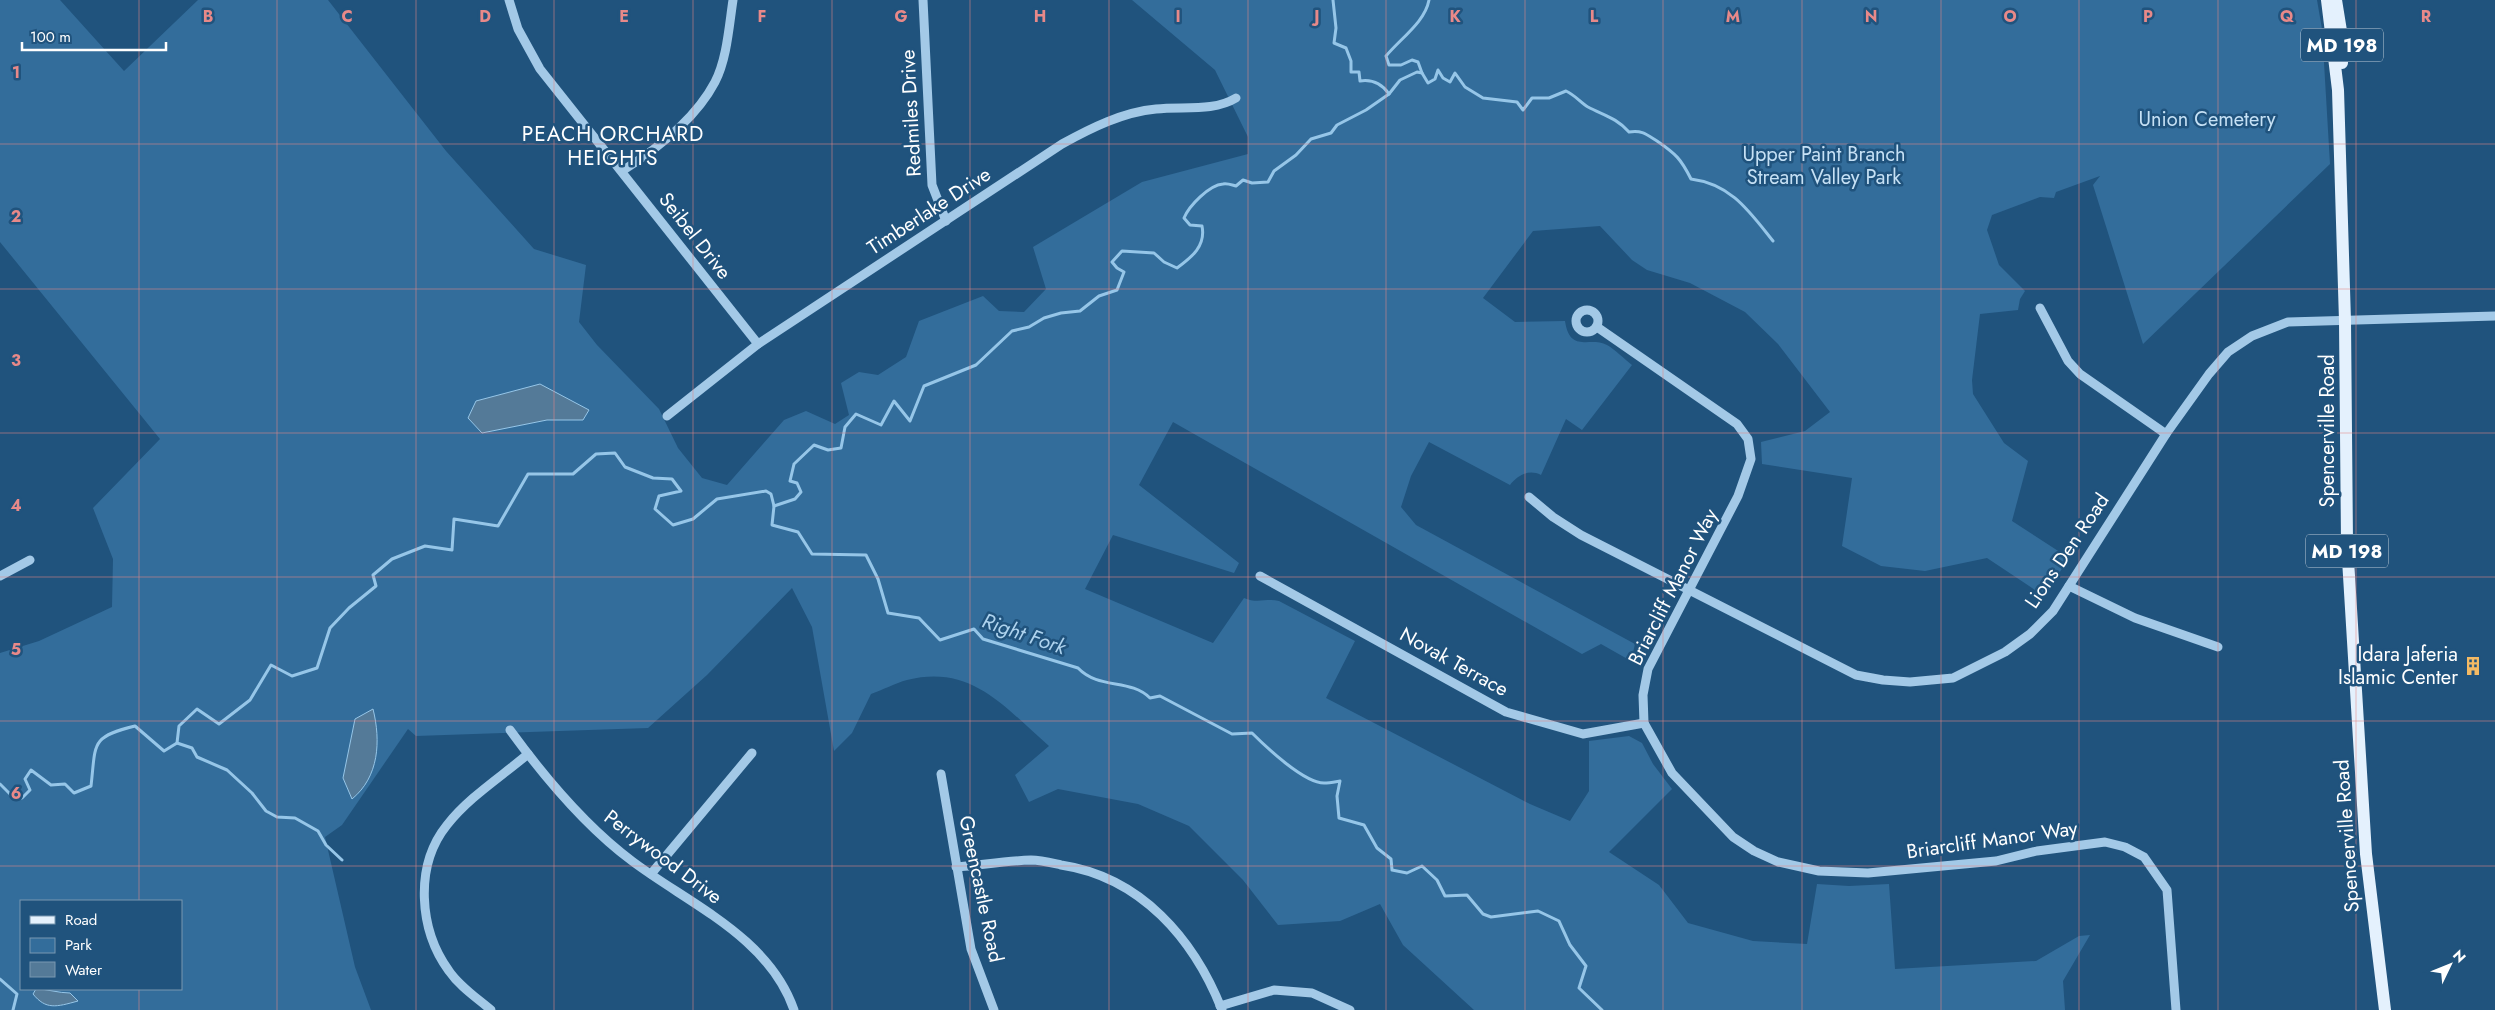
<svg xmlns="http://www.w3.org/2000/svg" width="2495" height="1010" font-family="Jost,sans-serif">
<rect width="100%" height="100%" fill="#20537d"/>
<path fill="#336d9b" fill-rule="evenodd" d="M 0,0 L 60,0 L 124,71 L 198,0 L 328,0 L 446,151 L 534,249 L 586,265 L 579,322 L 597,345 L 659,409 L 678,448 L 702,478 L 727,485 L 784,420 L 806,411 L 835,424 L 849,415 L 841,383 L 859,372 L 878,375 L 906,357 L 919,321 L 983,296 L 999,311 L 1024,312 L 1046,289 L 1033,247 L 1142,182 L 1248,154 L 1248,137 L 1215,70 L 1132,0 L 2317,0 L 2322,29 L 2330,164 L 2143,344 L 2093,185 L 2100,176 L 2056,192 L 2054,198 L 2040,197 L 1992,215 L 1987,230 L 1999,265 L 2025,291 L 2020,299 L 2018,310 L 1980,314 L 1972,380 L 1973,394 L 2004,443 L 2028,461 L 2012,521 L 2069,558 L 2044,596 L 1987,558 L 1925,571 L 1881,566 L 1842,546 L 1852,478 L 1762,464 L 1761,442 L 1805,431 L 1830,412 L 1778,344 L 1745,312 L 1690,283 L 1647,270 L 1632,260 L 1600,226 L 1533,231 L 1483,298 L 1515,322 L 1565,321 C 1570,354 1590,336 1607,345 C 1616,350 1624,359 1632,365 L 1582,430 L 1566,419 L 1541,475 C 1529,469 1518,475 1510,485 L 1429,442 L 1411,476 L 1401,507 L 1416,525 L 1635,644 L 1631,661 L 1601,644 L 1582,654 L 1173,422 L 1139,485 L 1239,563 L 1234,573 L 1113,535 L 1085,589 L 1213,643 L 1244,598 C 1257,604 1267,598 1279,601 L 1355,641 L 1326,698 L 1530,804 L 1570,821 L 1589,791 L 1589,741 L 1629,736 L 1642,743 L 1653,764 L 1672,789 L 1609,852 L 1659,885 L 1688,923 L 1753,941 L 1807,944 L 1817,884 L 1849,886 L 1889,884 L 1895,969 L 2036,961 L 2079,936 L 2090,935 L 2063,981 L 2065,1010 L 1474,1010 L 1403,945 L 1380,904 L 1340,921 L 1278,925 L 1243,880 L 1189,826 L 1138,804 L 1058,789 L 1029,802 L 1015,775 L 1049,746 C 1004,707 972,664 907,680 C 895,683 883,690 871,694 L 852,733 L 834,751 L 812,627 L 792,588 L 707,675 L 648,728 L 416,736 L 408,729 L 342,825 L 325,837 L 355,967 L 371,1010 L 0,1010 L 0,653 L 39,641 L 112,607 L 113,559 L 93,508 L 160,439 L 0,242 ZM 21,901 L 181,901 L 181,989 L 21,989 Z"/>
<g fill="#547a98" stroke="#96c6e8">
<path d="M 540,384 L 589,410 L 583,420 L 547,420 L 482,433 L 468,418 L 476,401 Z"/>
<path d="M 373,709 C 381,741 379,777 352,799 L 343,778 L 355,719 Z"/>
<path d="M 36,989 C 48,989 58,993 70,993 L 78,1001 C 56,1007 46,1010 33,994 Z"/>
</g>
<g fill="none" stroke-linecap="round" stroke-linejoin="round">
<g stroke="#96c6e8" stroke-width="3">
<path d="M 1333,0 L 1336,28 L 1334,43 L 1346,48 L 1351,61 L 1351,72 L 1359,72 L 1360,81 C 1373,79 1382,84 1389,94"/>
<path d="M 1422,73 L 1418,62 L 1412,60 L 1401,65 L 1389,65 L 1386,56 C 1401,38 1425,22 1429,0"/>
<path d="M 774,506 L 795,499 L 801,492 L 797,483 L 790,481 L 794,464 L 814,445 L 828,450 L 841,448 L 845,427 L 856,414 L 881,425 L 894,401 L 910,421 L 924,386 L 976,365 L 1012,331 L 1029,327 L 1044,318 L 1061,313 L 1080,311 L 1099,296 L 1117,290 L 1124,272 L 1117,268 L 1112,262 L 1122,251 L 1154,253 L 1164,262 L 1177,268 C 1192,257 1206,246 1202,226 L 1190,225 L 1184,218 C 1189,206 1209,185 1223,184 C 1227,183 1232,185 1236,186 L 1243,180 L 1252,183 L 1268,182 L 1274,171 L 1296,155 L 1311,139 L 1331,133 L 1337,125 L 1366,110 L 1389,94 L 1400,80 L 1417,72 L 1422,73 L 1428,83 L 1435,79 L 1438,70 L 1443,78 L 1450,82 L 1455,73 L 1465,87 L 1483,98 L 1517,102 L 1523,110 L 1532,98 L 1549,98 L 1566,91 C 1575,95 1581,103 1588,107 C 1603,115 1617,118 1629,132 C 1642,130 1646,134 1657,141 C 1676,154 1681,159 1691,179 C 1731,184 1749,211 1773,241"/>
<path d="M 177,743 L 192,748 L 197,757 L 227,770 L 252,793 L 266,811 L 277,817 L 295,818 L 318,831 L 326,845 L 342,860"/>
<path d="M 0,784 L 14,798 L 22,798 L 30,790 L 25,779 L 31,770 L 51,785 L 65,784 L 74,793 L 91,786 C 96,743 90,737 135,726 L 164,751 L 177,743 L 179,726 L 197,709 L 219,724 L 250,700 L 271,665 L 292,676 L 317,668 L 330,628 L 349,608 L 376,586 L 373,575 L 392,559 L 425,546 L 452,550 L 454,519 L 498,526 L 528,474 L 573,474 L 596,454 L 615,453 L 625,467 L 653,478 L 672,479 L 681,491 L 659,496 L 655,509 L 673,525 L 693,519 L 717,499 L 766,491 L 771,494 L 774,506 L 772,525 L 798,532 L 812,554 L 866,555 L 878,579 L 888,613 L 919,618 L 940,640 L 974,629 L 983,639 L 1078,668 C 1099,690 1130,678 1150,698 L 1160,696 L 1232,734 L 1252,733 C 1266,747 1304,783 1324,783 C 1329,783 1334,782 1340,781 L 1337,796 L 1339,818 L 1364,825 L 1377,848 L 1391,859 L 1392,870 L 1407,873 L 1422,866 L 1437,880 L 1445,896 L 1467,895 L 1483,914 L 1491,917 L 1538,911 L 1559,921 L 1570,945 L 1586,966 L 1579,988 L 1602,1010"/>
<path d="M 0,979 L 17,994 L 13,1010"/>
</g>
<g stroke="#a3c9e7" stroke-width="9">
<path d="M 509,0 L 518,29 L 540,69 L 758,344"/>
<path d="M 923,0 L 932,185 L 946,221"/>
<path d="M 622,171 C 657,149 695,120 715,82 C 727,59 729,26 733,0"/>
<path d="M 2040,308 L 2068,361 L 2080,374 L 2166,434"/>
<circle cx="1587" cy="321" r="11"/>
<path d="M 1597,327 L 1737,424 L 1748,439 L 1751,459 L 1738,496 L 1648,669 L 1643,695 L 1644,723 L 1672,773 L 1733,837 L 1754,851 L 1778,862 L 1819,871 L 1868,873 L 1996,861 L 2037,851 L 2105,842 L 2125,847 L 2144,857 L 2167,890 L 2176,1010"/>
<path d="M 667,416 L 758,344 L 1062,144 C 1091,128 1123,112 1156,109 C 1183,106 1213,112 1236,98"/>
<path d="M 1529,497 L 1553,517 L 1581,535 L 1856,675 L 1883,680 L 1910,682 L 1953,678 L 2005,652 L 2030,634 L 2053,611 L 2166,434 L 2209,374 L 2228,352 L 2252,336 L 2288,322 L 2495,316"/>
<path d="M 0,576 L 30,560"/>
<path d="M 1260,576 L 1506,712 L 1583,734 L 1644,723"/>
<path d="M 2069,586 L 2135,618 L 2218,647"/>
<path d="M 510,730 C 545,778 585,826 632,861 C 689,904 769,937 794,1010"/>
<path d="M 941,774 L 971,949 L 994,1010"/>
<path d="M 956,867 C 981,865 1006,861 1031,860 C 1041,860 1052,863 1061,865 C 1141,877 1194,939 1222,1010"/>
<path d="M 651,874 L 752,753"/>
<path d="M 1220,1006 L 1274,990 L 1312,993 L 1350,1010"/>
<path d="M 491,1010 C 477,998 460,987 449,971 C 419,930 414,866 447,825 C 469,797 501,777 528,754"/>
</g>
<g stroke="#e4f1fd" stroke-width="12">
<path d="M 2327,0 L 2338,90 L 2345,321 L 2347,543 L 2366,854 L 2385,1010"/>
<path d="M 2336,0 L 2341,31 L 2342,63"/>
</g>
</g>
<path fill="none" stroke="#e88989" stroke-width="1" stroke-opacity="0.55" d="M 139,0 L 139,901M 277,0 L 277,1010M 416,0 L 416,1010M 554,0 L 554,1010M 693,0 L 693,1010M 832,0 L 832,1010M 970,0 L 970,1010M 1109,0 L 1109,1010M 1248,0 L 1248,1010M 1386,0 L 1386,1010M 1525,0 L 1525,1010M 1663,0 L 1663,1010M 1802,0 L 1802,1010M 1941,0 L 1941,1010M 2079,0 L 2079,1010M 2218,0 L 2218,1010M 2356,0 L 2356,1010M 0,144 L 2495,144M 0,289 L 2495,289M 0,433 L 2495,433M 0,577 L 2495,577M 0,721 L 2495,721M 0,866 L 2495,866M 139,989 L 139,1010"/>
<defs>
<g id="building-bare" transform="scale(1.5)"><path d="M-4-6H4V6H1V3H-1V6H-4ZM-2.5-4.3h1.7v1.8h-1.7ZM.8-4.3h1.7v1.8H.8ZM-2.5-1h1.7V.8h-1.7ZM.8-1h1.7V.8H.8Z" fill="#f4ba64" stroke="#20537d" stroke-width="2.5" paint-order="stroke"/></g>
</defs>
<g fill-rule="evenodd">
<use href="#building-bare" x="2473" y="666"/>
</g>
<g text-anchor="middle" dominant-baseline="central" stroke-width="5" stroke-linejoin="round" paint-order="stroke">
<g fill="#20537d" stroke="#bccbd8" stroke-width="1">
<rect x="2301" y="28.5" width="82" height="33" rx="4"/>
<rect x="2306" y="534.5" width="82" height="33" rx="4"/>
</g>
<g font-size="19" font-weight="bold" fill="#fff">
<text x="2342" y="45">MD 198</text>
<text x="2347" y="551">MD 198</text>
</g>
<g font-size="20" fill="#fff" stroke="#20537d">
<text transform="translate(911 113) rotate(-93)">Redmiles Drive</text>
<text transform="translate(929 211) rotate(-33)">Timberlake Drive</text>
<text transform="translate(695 236) rotate(52)">Seibel Drive</text>
<text transform="translate(2327 431) rotate(-90)">Spencerville Road</text>
<text transform="translate(2067 551) rotate(-56)">Lions Den Road</text>
<text transform="translate(1673 587) rotate(-63)">Briarcliff Manor Way</text>
<text transform="translate(1454 662) rotate(29)">Novak Terrace</text>
<text transform="translate(2347 836) rotate(-94)">Spencerville Road</text>
<text transform="translate(1992 840) rotate(-8)">Briarcliff Manor Way</text>
<text transform="translate(663 857) rotate(37)">Perrywood Drive</text>
<text transform="translate(981 889) rotate(78)">Greencastle Road</text>
</g>
<g font-size="20" fill="#c6e1f5" stroke="#20537d">
<text x="2207" y="119">Union Cemetery</text>
<text x="1824" y="154">Upper Paint Branch<tspan x="1824" dy="23">Stream Valley Park</tspan></text>
</g>
<g font-size="20" fill="#fff" stroke="#20537d" text-anchor="end">
<text x="2458" y="654">Idara Jaferia<tspan x="2458" dy="23">Islamic Center</tspan></text>
</g>
<g font-size="21" letter-spacing="1" fill="#fff" stroke="#20537d">
<text x="613" y="134">PEACH ORCHARD<tspan x="613" dy="24">HEIGHTS</tspan></text>
</g>
<g font-size="21" font-style="italic" fill="#aed3ee" stroke="#20537d">
<text transform="translate(1024 634) rotate(19)">Right Fork</text>
</g>
</g>
<g font-size="16" text-anchor="middle" font-weight="bold" fill="#e88989" stroke="#20537d" stroke-width="5" stroke-linejoin="round" paint-order="stroke">
<text x="208" y="22">B</text>
<text x="347" y="22">C</text>
<text x="485" y="22">D</text>
<text x="624" y="22">E</text>
<text x="762" y="22">F</text>
<text x="901" y="22">G</text>
<text x="1040" y="22">H</text>
<text x="1178" y="22">I</text>
<text x="1317" y="22">J</text>
<text x="1455" y="22">K</text>
<text x="1594" y="22">L</text>
<text x="1733" y="22">M</text>
<text x="1871" y="22">N</text>
<text x="2010" y="22">O</text>
<text x="2148" y="22">P</text>
<text x="2287" y="22">Q</text>
<text x="2426" y="22">R</text>
<text x="16" y="78">1</text>
<text x="16" y="222">2</text>
<text x="16" y="366">3</text>
<text x="16" y="511">4</text>
<text x="16" y="655">5</text>
<text x="16" y="799">6</text>
</g>
<rect x="20" y="900" width="162" height="90" fill="#20537d" stroke="#7998b1"/>
<rect x="30" y="916" width="25" height="8" fill="#e4f1fd" stroke="#7998b1"/>
<text x="65" y="925" font-size="15" fill="#ffffff">Road</text>
<rect x="30" y="938" width="25" height="15" fill="#336d9b" stroke="#7998b1"/>
<text x="65" y="950" font-size="15" fill="#ffffff">Park</text>
<rect x="30" y="962" width="25" height="15" fill="#547a98" stroke="#7998b1"/>
<text x="65" y="975" font-size="15" fill="#ffffff">Water</text>
<g transform="translate(2450 965) rotate(47)" stroke="#20537d" stroke-width="4" paint-order="stroke">
<path d="M0-4L9 19L0 12L-9 19Z" fill="#ffffff"/>
<text y="-8" font-size="14" font-weight="bold" text-anchor="middle" fill="#ffffff">N</text>
</g>
<path d="M22 42v8h144v-8" fill="none" stroke="#ffffff" stroke-width="2.5"/>
<text x="30" y="42" font-size="15" fill="#ffffff" stroke="#20537d" stroke-width="4" paint-order="stroke">100 m</text>
</svg>
